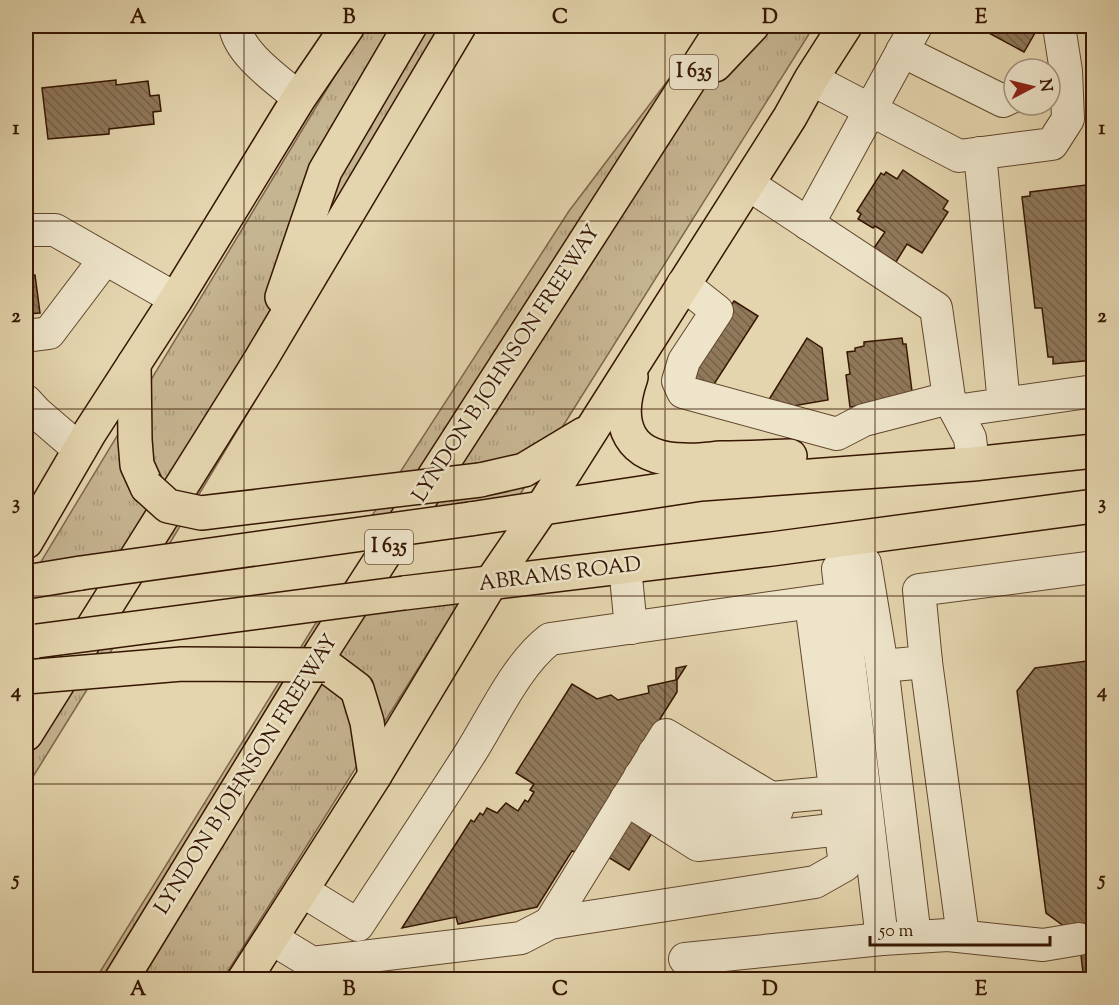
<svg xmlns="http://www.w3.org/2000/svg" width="1119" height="1005" font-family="'Sorts Mill Goudy',serif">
<defs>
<pattern id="grass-tufts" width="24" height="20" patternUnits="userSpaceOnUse" patternTransform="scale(1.5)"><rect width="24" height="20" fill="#c6b591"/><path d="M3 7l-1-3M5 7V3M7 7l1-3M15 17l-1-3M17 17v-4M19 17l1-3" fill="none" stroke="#ab9b7b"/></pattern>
<pattern id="building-back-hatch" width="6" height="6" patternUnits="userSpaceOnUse" patternTransform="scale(1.5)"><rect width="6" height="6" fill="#90795b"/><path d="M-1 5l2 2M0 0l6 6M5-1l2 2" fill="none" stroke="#766249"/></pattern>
</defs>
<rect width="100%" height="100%" fill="#e4d5ae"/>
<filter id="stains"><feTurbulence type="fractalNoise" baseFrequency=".00333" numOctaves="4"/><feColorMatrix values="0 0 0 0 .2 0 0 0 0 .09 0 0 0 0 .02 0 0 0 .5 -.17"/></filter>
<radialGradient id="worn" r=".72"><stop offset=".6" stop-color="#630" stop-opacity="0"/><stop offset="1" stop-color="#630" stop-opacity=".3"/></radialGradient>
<g fill="url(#grass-tufts)" stroke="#7e664a" stroke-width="1.5">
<path d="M 365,26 L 479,26 L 164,553 L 39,565 Z"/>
<path d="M 709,26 L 814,26 L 514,504 L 364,528 L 569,211 Z"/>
<path d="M 463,597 L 223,979 L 95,980 L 322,613 Z"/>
<path d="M 119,638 L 26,788 L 26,648 Z"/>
</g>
<g fill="url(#building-back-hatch)" stroke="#361602" stroke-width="1.5">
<path d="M 976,26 L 1039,26 L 1024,52 Z"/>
<path d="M 116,80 L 116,85 L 148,81 L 150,96 L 159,95 L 161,111 L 153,112 L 154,124 L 109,129 L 109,134 L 48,139 L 42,88 Z"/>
<path d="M 903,170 L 948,201 L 943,209 L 948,212 L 922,253 L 907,244 L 896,262 L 874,248 L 885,232 L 875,226 L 873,228 L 858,219 L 861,214 L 857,211 L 881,173 L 884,175 L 886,172 L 897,179 Z"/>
<path d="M 1094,184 L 1094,360 L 1053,364 L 1053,357 L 1048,357 L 1042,308 L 1035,308 L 1022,197 L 1030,196 L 1030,192 Z"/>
<path d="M 35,275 L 40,313 L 26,314 L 26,276 Z"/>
<path d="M 734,301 L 758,316 L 707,395 L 683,379 Z"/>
<path d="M 807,338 L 822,348 L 828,400 L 781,408 L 765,406 Z"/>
<path d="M 902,338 L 903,344 L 906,344 L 913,399 L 850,407 L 846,375 L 850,374 L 847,352 L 855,351 L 855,348 L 864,346 L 864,342 Z"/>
<path d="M 1094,660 L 1094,934 L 1079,937 L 1046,913 L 1017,691 L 1035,668 Z"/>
<path d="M 686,666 L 677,680 L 677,692 L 580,846 L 575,852 L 572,851 L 537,907 L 458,924 L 456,917 L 402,928 L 471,820 L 474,822 L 480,813 L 483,815 L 487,808 L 497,813 L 506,803 L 518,811 L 525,800 L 528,802 L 534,792 L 530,790 L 534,784 L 516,773 L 572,684 L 597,699 L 611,695 L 618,700 L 649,693 L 648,686 L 676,680 L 676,668 Z"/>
<path d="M 683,736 L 704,749 L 629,870 L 608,857 Z"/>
<path d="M 1094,934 L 1094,980 L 1078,980 L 1083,973 L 1079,937 Z"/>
</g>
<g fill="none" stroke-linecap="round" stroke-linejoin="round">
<g stroke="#62462d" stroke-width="34">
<g id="minor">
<path d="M 235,26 C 239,54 278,80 299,98"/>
<path d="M 902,51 L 1003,101 L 1014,96"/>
<path d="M 811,79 L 959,156 L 1052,144 L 1068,119 L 1066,71 L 1059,26"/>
<path d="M 748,184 L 936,308 L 949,398 L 970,438 L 973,464"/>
<path d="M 808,224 L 916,26"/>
<path d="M 26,230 L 55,230 L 176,299"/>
<path d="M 683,284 L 717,311 L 684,361 L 678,381 L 683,392 L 837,434 L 864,420 L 949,398"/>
<path d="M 26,336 L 49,333 L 105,259"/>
<path d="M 26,401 L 37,413 L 80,450"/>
<path d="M 1004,404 L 1094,391"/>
<path d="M 956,411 L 1004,404 L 980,153"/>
<path d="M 849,539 L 851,552 L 838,569 L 882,939"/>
<path d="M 851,552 L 865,563 L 882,666 L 915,937"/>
<path d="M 625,567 L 631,628"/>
<path d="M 926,662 L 963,936"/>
<path d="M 882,666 L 926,662 L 919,590 L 1094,567"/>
<path d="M 654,753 L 748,813 L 777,810"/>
<path d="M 640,776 L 725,830 L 752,827"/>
<path d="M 626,799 L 698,845 L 841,829"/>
<path d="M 301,890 L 358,925 C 396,867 434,810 471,752 C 493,717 517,664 550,639 L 841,598"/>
<path d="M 550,923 L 666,735 L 771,798 L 836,792"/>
<path d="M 271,938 L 312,963 L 521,938 L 550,923 L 815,882 L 845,865 L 811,603"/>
<path d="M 685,959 L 882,939 L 948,935 L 1043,945 L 1079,939"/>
</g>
</g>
<g stroke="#361602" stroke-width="36">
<g id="major">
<path d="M 134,364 L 135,440 L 137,465 L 147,487"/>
<path d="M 631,377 C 614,426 629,459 684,460 C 697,461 709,459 721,458 C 744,458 767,457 790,456"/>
<path d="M 480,480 L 524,470 L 584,434"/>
<path d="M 470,519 L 701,484 L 973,464 L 1094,451"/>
<path d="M 26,542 L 90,432 L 176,299 L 299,98 L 348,26"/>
<path d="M 26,582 L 81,573"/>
<path d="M 404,593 L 772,549 L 1094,506"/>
<path d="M 325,665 L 357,689 L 367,722 L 375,775"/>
<path d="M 244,980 L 375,775 L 490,584 L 542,508 L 790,117 L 811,79 L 845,26"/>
</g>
</g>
<g stroke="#361602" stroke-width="36">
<g id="highway">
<path d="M 715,65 L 752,26"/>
<path d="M 282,297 L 325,171 L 410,26"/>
<path d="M 26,734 L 261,359 L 459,26"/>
<path d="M 121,980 L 322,651 L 724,26"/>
</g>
</g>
<use href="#minor" stroke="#ede4ca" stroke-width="32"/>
<use href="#major" stroke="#e4d5ae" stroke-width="33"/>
<use href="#highway" stroke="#e4d5ae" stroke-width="33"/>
<g stroke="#361602" stroke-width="36" stroke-linecap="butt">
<g id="major-bridge">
<path d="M 147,487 L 168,506 L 201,513 L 480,480"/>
<path d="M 81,573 L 470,519"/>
<path d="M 37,641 L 404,593"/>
<path d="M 26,677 L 182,664 L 325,665"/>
</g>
</g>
<use href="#major-bridge" stroke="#e4d5ae" stroke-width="33"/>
</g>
<path fill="none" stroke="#361602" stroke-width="1.5" stroke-opacity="0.55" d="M 244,26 L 244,980M 454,26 L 454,980M 665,26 L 665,980M 875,26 L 875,980M 26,221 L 1094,221M 26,409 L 1094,409M 26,596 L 1094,596M 26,784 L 1094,784"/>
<g text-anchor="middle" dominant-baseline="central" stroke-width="5" stroke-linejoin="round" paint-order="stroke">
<g fill="#ede4ca" stroke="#6d543e" stroke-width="1.5">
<rect x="670" y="55" width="48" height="34" rx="4.5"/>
<rect x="365" y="530" width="48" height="34" rx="4.5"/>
</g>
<g font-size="20" font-weight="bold" fill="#361602">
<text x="694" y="72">I 635</text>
<text x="389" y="547">I 635</text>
</g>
<g font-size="21" fill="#361602" stroke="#ede4ca">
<text transform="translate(507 364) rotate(-57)">LYNDON B JOHNSON FREEWAY</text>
<text transform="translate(560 575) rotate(-7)">ABRAMS ROAD</text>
<text transform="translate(247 775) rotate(-58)">LYNDON B JOHNSON FREEWAY</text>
</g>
</g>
<rect width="1119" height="1005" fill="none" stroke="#e4d5ae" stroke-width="66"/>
<g transform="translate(1032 87) rotate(83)"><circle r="28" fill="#ede4ca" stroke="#a4927a" stroke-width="1.5"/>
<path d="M0-4.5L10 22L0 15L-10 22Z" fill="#8f2418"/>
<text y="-9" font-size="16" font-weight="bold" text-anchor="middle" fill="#361602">N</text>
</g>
<path d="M870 936v9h180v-9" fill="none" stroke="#361602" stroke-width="3"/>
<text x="879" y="936" font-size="18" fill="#361602" stroke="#ede4ca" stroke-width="4.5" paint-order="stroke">50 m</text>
<rect x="33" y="33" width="1053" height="939" fill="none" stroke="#361602" stroke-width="2"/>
<g font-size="20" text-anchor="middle" font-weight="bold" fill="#361602">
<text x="138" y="23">A</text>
<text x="349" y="23">B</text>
<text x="560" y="23">C</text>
<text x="770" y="23">D</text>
<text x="981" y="23">E</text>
<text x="16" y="134">1</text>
<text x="1102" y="134">1</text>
<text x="16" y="322">2</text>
<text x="1102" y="322">2</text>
<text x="16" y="509">3</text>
<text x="1102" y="509">3</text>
<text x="16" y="697">4</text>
<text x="1102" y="697">4</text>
<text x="16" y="885">5</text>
<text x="1102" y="885">5</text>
<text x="138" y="995">A</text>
<text x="349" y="995">B</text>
<text x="560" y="995">C</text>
<text x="770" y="995">D</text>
<text x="981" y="995">E</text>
</g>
<rect width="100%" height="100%" filter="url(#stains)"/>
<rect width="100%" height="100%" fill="url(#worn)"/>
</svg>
